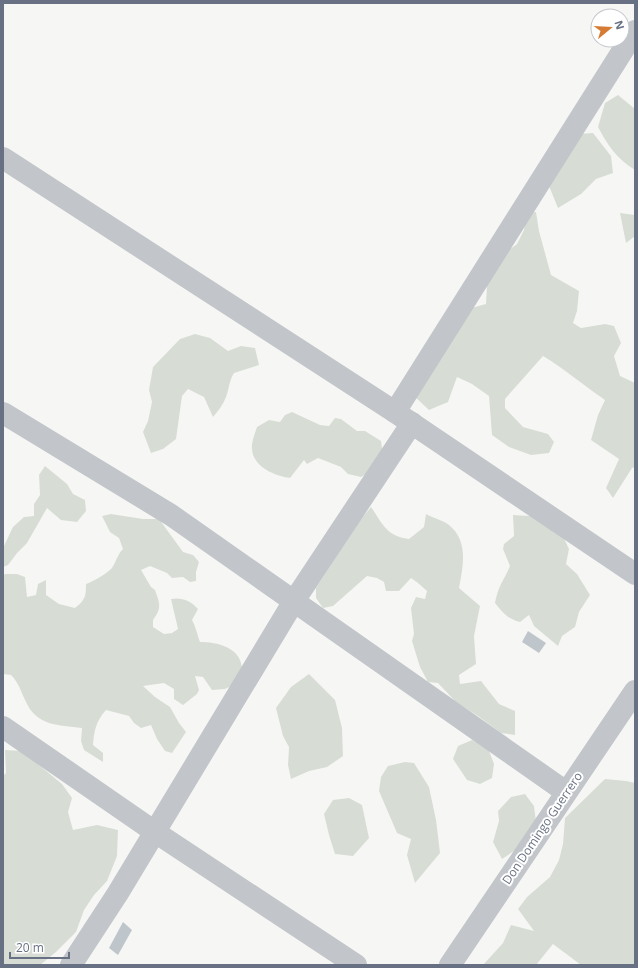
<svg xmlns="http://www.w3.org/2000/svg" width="638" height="968" font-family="'Open Sans',sans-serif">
<rect width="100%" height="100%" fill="#f6f7f4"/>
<g fill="#d7ddd5">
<path d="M 618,95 L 635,109 L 635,170 C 617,159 608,146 598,127 L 605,103 Z"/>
<path d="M 593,133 L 611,156 L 613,173 L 596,179 L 581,194 L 558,208 L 549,186 L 579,134 Z"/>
<path d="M 536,212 L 539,231 L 551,275 L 579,291 L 577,311 L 573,323 L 581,328 L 605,324 L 614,326 L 621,343 L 614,356 L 620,376 L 635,383 L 635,467 L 632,468 L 613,498 L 606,488 L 619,459 L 591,440 L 598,415 L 605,400 C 584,386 565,369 543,356 L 505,399 L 505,408 L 523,427 L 548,434 L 554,442 L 549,453 L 531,455 L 509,447 L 492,435 L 489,396 L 472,384 L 457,377 L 448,402 L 429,410 L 412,394 L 464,310 L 486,304 L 487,285 L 505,253 L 517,244 L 524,230 L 526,213 Z"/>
<path d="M 620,213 L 635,215 L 635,236 L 626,243 Z"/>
<path d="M 195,334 L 210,338 L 228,351 L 241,346 L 255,348 L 259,365 L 234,373 C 229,381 229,389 226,397 C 223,405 218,411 213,417 L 204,397 L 188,389 L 182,396 L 176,439 L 163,449 L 151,453 L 143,432 L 148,421 L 152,402 L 149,390 L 153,367 L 180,339 Z"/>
<path d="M 292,412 L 320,425 L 329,426 L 335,418 L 341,419 L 357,431 L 365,431 L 381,441 L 383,455 L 368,473 L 361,477 L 348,474 L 341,467 L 318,458 L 307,464 L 304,460 L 290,478 C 275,476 253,467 252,449 C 251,443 255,433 257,427 L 269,420 L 280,422 L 285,415 Z"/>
<path d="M 45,466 L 67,484 L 73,494 L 85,500 L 86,511 L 77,522 L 61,520 L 47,508 L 27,543 L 17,553 L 8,565 L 3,567 L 3,548 L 13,527 L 24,517 L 34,516 L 34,504 L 40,495 L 39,475 Z"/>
<path d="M 371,507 C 383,524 386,536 409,539 L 424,527 L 426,514 C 433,518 443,520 449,525 C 469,541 463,567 459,588 L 480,606 L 474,636 L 476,664 L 459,675 L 460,684 L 481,681 L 499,704 L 515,711 L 515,735 L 501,733 L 478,716 L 456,702 L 438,683 L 428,682 L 420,667 L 412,641 L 414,634 L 411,608 L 416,597 L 425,599 L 427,591 L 418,583 L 411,578 L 399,591 L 386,591 L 384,582 L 377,578 L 367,576 L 333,606 L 323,608 L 316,598 L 316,588 L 361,519 Z"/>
<path d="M 111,514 L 143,519 L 159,519 L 183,552 L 193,555 L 199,562 L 196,572 L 196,581 L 190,582 L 183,577 L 172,578 L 167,573 L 150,566 L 141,570 L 151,587 L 155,590 C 160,604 162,608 153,620 L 153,627 L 164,634 L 172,633 L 178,629 L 171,599 C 182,597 191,601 198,609 L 192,620 C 196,627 197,634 200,642 C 217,642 241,647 242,669 C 242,673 240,678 240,682 L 225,689 L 212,690 L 203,677 L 195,676 L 199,690 L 197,694 L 183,705 L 174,699 L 174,689 L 164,683 L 143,686 L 155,697 L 170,707 L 179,723 L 186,732 L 172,753 L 165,751 L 157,739 L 151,725 L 141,728 L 134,723 L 129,716 L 106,710 C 96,721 94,731 93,745 L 103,753 L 103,762 L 84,750 L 81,741 L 82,728 C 58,725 37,726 26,702 C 21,692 19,683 11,675 L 3,674 L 3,576 L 5,574 L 17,574 L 25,577 L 27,597 L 36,595 L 38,584 L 46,580 L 46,595 L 59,604 L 75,608 C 85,600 86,597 86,584 C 92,582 106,574 111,569 C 116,563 117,555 123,549 L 119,538 L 110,532 L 102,516 Z"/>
<path d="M 513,515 L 530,516 L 560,530 L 569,549 L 566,564 L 577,574 L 590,595 L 579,612 L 575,627 L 562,636 L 558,646 L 534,626 L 529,615 L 520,622 C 507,618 504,614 495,603 C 496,597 498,590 501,584 C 504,578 507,573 510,566 L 503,549 L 504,544 L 514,536 Z"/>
<path d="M 309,674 L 335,700 L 342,728 L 343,756 L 327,767 L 309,771 L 291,779 L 288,765 L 289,747 L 283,736 L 276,708 L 291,687 Z"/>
<path d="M 472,740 L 488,748 L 494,764 L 492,778 L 480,784 L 467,780 L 453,759 L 458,746 Z"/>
<path d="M 5,750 L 22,751 L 62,784 L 72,798 L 68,812 L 73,830 L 97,825 L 118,830 L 117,856 L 107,881 L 94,895 L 84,910 L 76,932 L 56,952 L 40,965 L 3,965 L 3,776 L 6,773 Z"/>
<path d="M 405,762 L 414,763 L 429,787 L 436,820 L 440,853 L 415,883 L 407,855 L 411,839 L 397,833 L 379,791 L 381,777 L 388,766 Z"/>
<path d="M 605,779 L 626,781 L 635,783 L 635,965 L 581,965 L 553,944 L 536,965 L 483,965 L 503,943 L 511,925 L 534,931 L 518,909 L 527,897 L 550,877 L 559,860 L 563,844 L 565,818 Z"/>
<path d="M 525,794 L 534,806 L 536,822 L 514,851 L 502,859 L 493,842 L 499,821 L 498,811 L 511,797 Z"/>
<path d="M 349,798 L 362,805 L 369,838 L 353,856 L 335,854 L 329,835 L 324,814 L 333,800 Z"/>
</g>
<g fill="#bec5cb">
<path d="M 528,631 L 546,643 L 539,653 L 522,642 Z"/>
<path d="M 123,922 L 132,930 L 118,955 L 109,948 Z"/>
</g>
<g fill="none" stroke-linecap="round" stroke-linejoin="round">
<g stroke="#c2c5c9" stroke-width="22">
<path d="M 3,158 L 395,412 L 635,574"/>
<path d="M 395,412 L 635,31"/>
<path d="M 3,413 L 171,515 L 566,792"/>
<path d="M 3,727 L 155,832 L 356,965"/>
<path d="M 71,965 L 118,893 L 294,601 L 412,423"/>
<path d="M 450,965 L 635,691"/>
</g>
</g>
<g text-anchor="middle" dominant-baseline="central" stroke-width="4" stroke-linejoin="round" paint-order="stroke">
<g font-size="12" fill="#687183" stroke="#fff">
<text transform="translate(542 828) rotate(-56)">Don Domingo Guerrero</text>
</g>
</g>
<rect width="638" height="968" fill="none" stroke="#687183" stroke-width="8"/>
<g transform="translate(610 28) rotate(72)"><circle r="19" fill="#ffffff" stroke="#c3c6cd"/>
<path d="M0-3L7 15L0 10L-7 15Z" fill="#d67b34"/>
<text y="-6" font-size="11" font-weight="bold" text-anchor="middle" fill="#687183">N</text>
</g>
<path d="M10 952v6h59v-6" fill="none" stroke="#687183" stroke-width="2"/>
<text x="16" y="952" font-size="12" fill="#687183" stroke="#ffffff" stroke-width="3" paint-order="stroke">20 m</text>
</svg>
